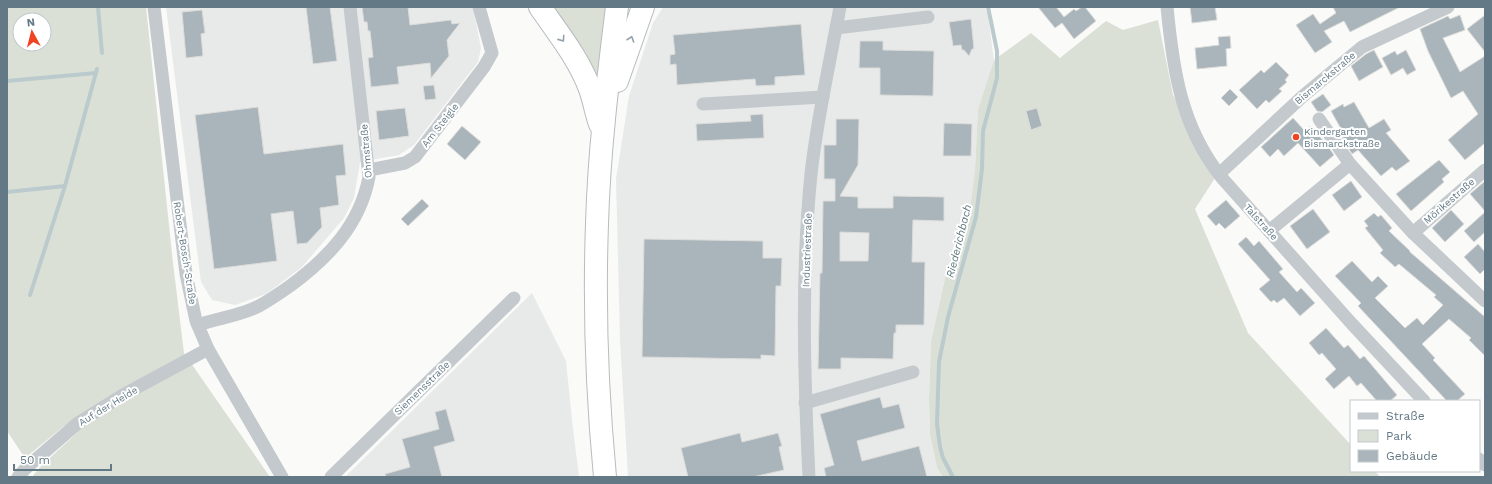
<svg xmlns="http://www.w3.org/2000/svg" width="1492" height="484" font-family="'Work Sans',sans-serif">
<rect width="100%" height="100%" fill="#fafaf8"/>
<g fill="#e8eae9">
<path d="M 166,7 L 473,7 L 481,48 L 478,62 L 414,145 L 399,155 L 360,162 L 354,198 L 344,218 L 302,267 L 266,294 L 235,305 L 212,300 L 201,282 Z"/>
<path d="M 663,7 L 985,7 L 988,16 L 994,60 L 978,109 L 975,169 L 969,217 L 948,265 L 931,341 L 929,398 L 930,435 L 937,468 L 943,477 L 628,477 L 620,340 L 616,179 L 629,96 L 653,23 Z"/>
<path d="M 532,293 L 566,361 L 573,429 L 579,477 L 345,477 Z"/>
</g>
<g fill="#dae0d6" fill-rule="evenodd">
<path d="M 7,7 L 146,7 L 173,263 L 184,353 L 270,477 L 32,477 L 40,467 L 78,432 L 64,426 L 25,458 L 7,431 ZM 20,20 L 44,20 L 44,44 L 20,44 Z"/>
<path d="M 547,7 L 607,7 L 599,86 Z"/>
<path d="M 1158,20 L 1173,95 L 1215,178 L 1195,209 L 1248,333 L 1351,445 L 1351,471 L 1375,471 L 1380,477 L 943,477 L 937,468 L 930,435 L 929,398 L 931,341 L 948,265 L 969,217 L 975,169 L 978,109 L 994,60 L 1031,33 L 1060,58 L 1106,21 L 1123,30 Z"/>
</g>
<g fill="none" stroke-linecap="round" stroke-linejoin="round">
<g stroke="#bbcacd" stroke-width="4">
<path d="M 98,7 L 102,53"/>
<path d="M 7,81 L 96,73"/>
<path d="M 7,192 L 65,186 L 97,69"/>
<path d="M 30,295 L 65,186"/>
<path d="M 953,477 L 943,458 L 940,447 L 937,424 L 939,362 L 948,317 L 976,217 L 982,169 L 983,131 L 997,78 L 997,51 L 988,7"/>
</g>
</g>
<g fill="#a9b5ba" stroke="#dcdcda" fill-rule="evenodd">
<path d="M 306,7 L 330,7 L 337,61 L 313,64 Z"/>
<path d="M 362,7 L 408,7 L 410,25 L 451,20 L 452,24 L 460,23 L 447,40 L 449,56 L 431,78 L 430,63 L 397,67 L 399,84 L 371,87 L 368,58 L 373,57 L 370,31 L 368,31 L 367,22 L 364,22 Z"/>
<path d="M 1038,7 L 1056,7 L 1064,17 L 1074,9 L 1076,11 L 1082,7 L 1085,7 L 1096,21 L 1074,39 L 1062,23 L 1055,28 Z"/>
<path d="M 1190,7 L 1215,7 L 1217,20 L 1192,23 Z"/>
<path d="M 1333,7 L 1400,7 L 1350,32 L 1344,21 L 1324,31 L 1332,42 L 1315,53 L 1296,25 L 1313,14 L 1320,24 L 1336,13 Z"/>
<path d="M 202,10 L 205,33 L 201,34 L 203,56 L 186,58 L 182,12 Z"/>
<path d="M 1460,15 L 1465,30 L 1443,38 L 1460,72 L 1485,56 L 1485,143 L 1465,160 L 1448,140 L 1478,114 L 1463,91 L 1451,98 L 1428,51 L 1420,29 L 1448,16 L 1450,19 Z"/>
<path d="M 1485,15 L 1485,52 L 1467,29 Z"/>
<path d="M 971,19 L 974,49 L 972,49 L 969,56 L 964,50 L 962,50 L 961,45 L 953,46 L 949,22 Z"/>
<path d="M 801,24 L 805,75 L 775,77 L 775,85 L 756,86 L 755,79 L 677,85 L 676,64 L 670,65 L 670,55 L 675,54 L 673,35 Z"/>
<path d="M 1230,36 L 1231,48 L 1226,49 L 1227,66 L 1197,69 L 1195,48 L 1219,45 L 1218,37 Z"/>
<path d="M 860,41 L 883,41 L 883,50 L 934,51 L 933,96 L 880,95 L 880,68 L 859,68 Z"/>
<path d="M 1374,50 L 1383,67 L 1359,81 L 1351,66 L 1366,54 Z"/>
<path d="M 1406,50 L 1416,70 L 1407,75 L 1403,68 L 1391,75 L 1382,58 L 1395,51 L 1397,55 Z"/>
<path d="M 1276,62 L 1289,75 L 1285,80 L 1287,82 L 1279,89 L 1282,91 L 1269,103 L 1266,100 L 1257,109 L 1239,90 L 1261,70 L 1264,73 Z"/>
<path d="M 434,85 L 436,99 L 425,100 L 423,86 Z"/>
<path d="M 1230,89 L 1238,97 L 1229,106 L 1221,98 Z"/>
<path d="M 1323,94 L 1331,105 L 1322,112 L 1317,111 L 1311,102 Z"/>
<path d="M 1354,102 L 1369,128 L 1384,119 L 1391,130 L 1386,133 L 1410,161 L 1396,171 L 1392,167 L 1381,176 L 1358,150 L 1352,154 L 1342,138 L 1345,136 L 1331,111 L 1343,104 L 1344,107 Z"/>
<path d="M 258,107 L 264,154 L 343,144 L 346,175 L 336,176 L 339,205 L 320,208 L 322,227 L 307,243 L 297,244 L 293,211 L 271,214 L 277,261 L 214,269 L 195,115 Z"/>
<path d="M 405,108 L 409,136 L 379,140 L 376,111 Z"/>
<path d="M 1037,108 L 1042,126 L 1031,130 L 1026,111 Z"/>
<path d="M 763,114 L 764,138 L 697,141 L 696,124 L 751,121 L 750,115 Z"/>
<path d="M 1293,118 L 1305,131 L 1310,126 L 1327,145 L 1334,155 L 1320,167 L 1298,143 L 1284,156 L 1278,149 L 1270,157 L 1261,147 Z"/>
<path d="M 836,119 L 859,119 L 858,165 L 840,196 L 858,197 L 858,208 L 893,208 L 893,196 L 944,197 L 944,221 L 913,220 L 912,262 L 925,262 L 924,325 L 896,325 L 896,333 L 894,333 L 893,359 L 841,358 L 841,369 L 818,369 L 820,273 L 822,273 L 823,201 L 835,201 L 835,179 L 824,179 L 824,145 L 836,145 ZM 840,232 L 869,233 L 868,261 L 840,261 Z"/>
<path d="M 944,123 L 972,124 L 971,156 L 943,156 Z"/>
<path d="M 462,126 L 481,142 L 465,160 L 447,144 Z"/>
<path d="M 1439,160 L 1450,172 L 1442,179 L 1444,182 L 1411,211 L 1396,194 Z"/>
<path d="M 1351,181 L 1362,197 L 1344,211 L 1332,195 Z"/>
<path d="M 1485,181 L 1485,211 L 1470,194 Z"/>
<path d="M 422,199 L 429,206 L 408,226 L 401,219 Z"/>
<path d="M 1226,200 L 1240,216 L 1225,229 L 1219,223 L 1216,226 L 1207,216 Z"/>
<path d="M 1313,209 L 1330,232 L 1307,249 L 1290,226 Z"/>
<path d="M 1451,210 L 1464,224 L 1445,242 L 1432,228 Z"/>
<path d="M 1485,212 L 1485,232 L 1474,242 L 1464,231 Z"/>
<path d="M 1374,213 L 1378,217 L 1381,215 L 1392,228 L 1389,231 L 1410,251 L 1410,252 L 1485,317 L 1485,356 L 1469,340 L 1471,338 L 1449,319 L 1422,344 L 1435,358 L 1433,360 L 1465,394 L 1457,401 L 1447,401 L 1358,306 L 1361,303 L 1335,276 L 1352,261 L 1372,282 L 1378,276 L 1388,286 L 1375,298 L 1405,328 L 1417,318 L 1423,325 L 1443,305 L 1434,297 L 1436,295 L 1399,264 L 1395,267 L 1380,253 L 1383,250 L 1365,228 L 1368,226 L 1364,221 Z"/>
<path d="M 1246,237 L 1254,246 L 1259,241 L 1283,269 L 1279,272 L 1297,292 L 1301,288 L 1315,303 L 1300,316 L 1284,298 L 1277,303 L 1274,300 L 1271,302 L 1259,289 L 1270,280 L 1238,244 Z"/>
<path d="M 644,239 L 763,241 L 763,258 L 782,258 L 781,286 L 776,286 L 775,356 L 761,355 L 761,359 L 642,357 Z"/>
<path d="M 1478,244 L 1485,252 L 1485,269 L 1480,274 L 1464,257 Z"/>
<path d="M 1326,328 L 1344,348 L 1348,345 L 1360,359 L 1364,356 L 1397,395 L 1390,401 L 1377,401 L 1361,383 L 1357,386 L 1349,376 L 1334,389 L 1325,379 L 1336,369 L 1322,353 L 1319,355 L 1309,343 Z"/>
<path d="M 880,397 L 883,408 L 899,404 L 905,428 L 857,441 L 862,461 L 919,446 L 927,477 L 826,477 L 824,468 L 834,465 L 820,414 Z"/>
<path d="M 446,409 L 455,441 L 434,447 L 442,477 L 386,477 L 385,474 L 410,467 L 402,439 L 439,429 L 435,412 Z"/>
<path d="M 740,433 L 742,442 L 778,433 L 782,446 L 779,447 L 784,470 L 753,477 L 688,477 L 681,448 Z"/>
</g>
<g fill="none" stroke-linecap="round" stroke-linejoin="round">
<g stroke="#b6bcbf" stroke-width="24">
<g id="trunk">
<path d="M 540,7 C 558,33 579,59 590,89 C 594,100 596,113 600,124"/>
<path d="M 617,81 L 643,7"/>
<path d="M 605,477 C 597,393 594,308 597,224 C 599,151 608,79 617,7"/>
</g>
</g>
<g stroke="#c3c9cc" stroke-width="13">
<path d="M 154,7 L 186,274 L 196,321 L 208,349 L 282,477"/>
<path d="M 1167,7 C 1173,70 1181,127 1222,178 L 1352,324 L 1424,401"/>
<path d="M 836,28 L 928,17"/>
<path d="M 703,104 L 823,97"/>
<path d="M 1319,119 L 1350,164"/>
<path d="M 369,170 L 405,163 L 415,157 L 484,67 L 492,53 L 479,7"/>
<path d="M 1219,174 L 1303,96 L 1362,47 L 1448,7"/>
<path d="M 1269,231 L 1350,164 L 1413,233 L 1485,301"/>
<path d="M 1413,233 L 1485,170"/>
<path d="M 198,325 C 218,318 240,316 259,306 C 270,300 280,293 290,286 C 328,258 360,225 369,177 L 350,7"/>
<path d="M 805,403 L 913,372"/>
<path d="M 1479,459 L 1485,465"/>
<path d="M 18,477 L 26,468 L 78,423 L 123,395 L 208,349"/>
<path d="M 331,477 L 514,298"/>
<path d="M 809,477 C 804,376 801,275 811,174 C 817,118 830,62 840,7"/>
</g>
<use href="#trunk" stroke="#fff" stroke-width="22"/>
</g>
<defs><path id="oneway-chevron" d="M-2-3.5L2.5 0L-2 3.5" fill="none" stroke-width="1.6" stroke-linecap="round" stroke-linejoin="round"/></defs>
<g stroke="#92a1aa">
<use href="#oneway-chevron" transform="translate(562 39) rotate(55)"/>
<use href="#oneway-chevron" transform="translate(631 39) rotate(-71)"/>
</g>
<circle fill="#ef4323" stroke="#fff" stroke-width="1.5" cx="1296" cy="137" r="4"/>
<g text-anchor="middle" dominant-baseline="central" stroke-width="4" stroke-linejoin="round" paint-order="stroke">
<g font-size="10" fill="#637985" stroke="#fff">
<text transform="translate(1325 78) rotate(-40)">Bismarckstraße</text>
<text transform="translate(440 125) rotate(-52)">Am Steigle</text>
<text transform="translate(366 151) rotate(-95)">Ohmstraße</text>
<text transform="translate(1449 201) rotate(-41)">Mörikestraße</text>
<text transform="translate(1261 222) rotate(48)">Talstraße</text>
<text transform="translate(807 250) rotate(-88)">Industriestraße</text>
<text transform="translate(185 253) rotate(81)">Robert-Bosch-Straße</text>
<text transform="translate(422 388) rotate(-44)">Siemensstraße</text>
<text transform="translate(108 406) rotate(-31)">Auf der Heide</text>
</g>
<g font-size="10" fill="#637985" stroke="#fff" text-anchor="start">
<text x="1304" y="131">Kindergarten<tspan x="1304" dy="12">Bismarckstraße</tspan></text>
</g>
<g font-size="11" font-style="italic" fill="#5e787e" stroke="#fff">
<text transform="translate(959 241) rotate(-76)">Riederichbach</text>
</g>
</g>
<rect width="1492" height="484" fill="none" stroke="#637985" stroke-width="16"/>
<rect x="1350" y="400" width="130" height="72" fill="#ffffff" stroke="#c1c9ce"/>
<rect x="1358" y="413" width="20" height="6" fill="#c3c9cc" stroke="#c1c9ce"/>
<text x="1386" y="420" font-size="12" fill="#637985">Straße</text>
<rect x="1358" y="430" width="20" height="12" fill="#dae0d6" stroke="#c1c9ce"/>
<text x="1386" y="440" font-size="12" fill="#637985">Park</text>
<rect x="1358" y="450" width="20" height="12" fill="#a9b5ba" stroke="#c1c9ce"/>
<text x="1386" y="460" font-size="12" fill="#637985">Gebäude</text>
<g transform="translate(32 32) rotate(353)"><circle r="19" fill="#ffffff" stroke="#c1c9ce"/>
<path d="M0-3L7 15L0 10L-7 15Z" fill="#ef4323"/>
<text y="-6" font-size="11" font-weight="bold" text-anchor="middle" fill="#637985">N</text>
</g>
<path d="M14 464v6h97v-6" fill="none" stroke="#637985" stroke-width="2"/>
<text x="20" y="464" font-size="12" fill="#637985" stroke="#ffffff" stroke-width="3" paint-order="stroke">50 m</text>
</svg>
